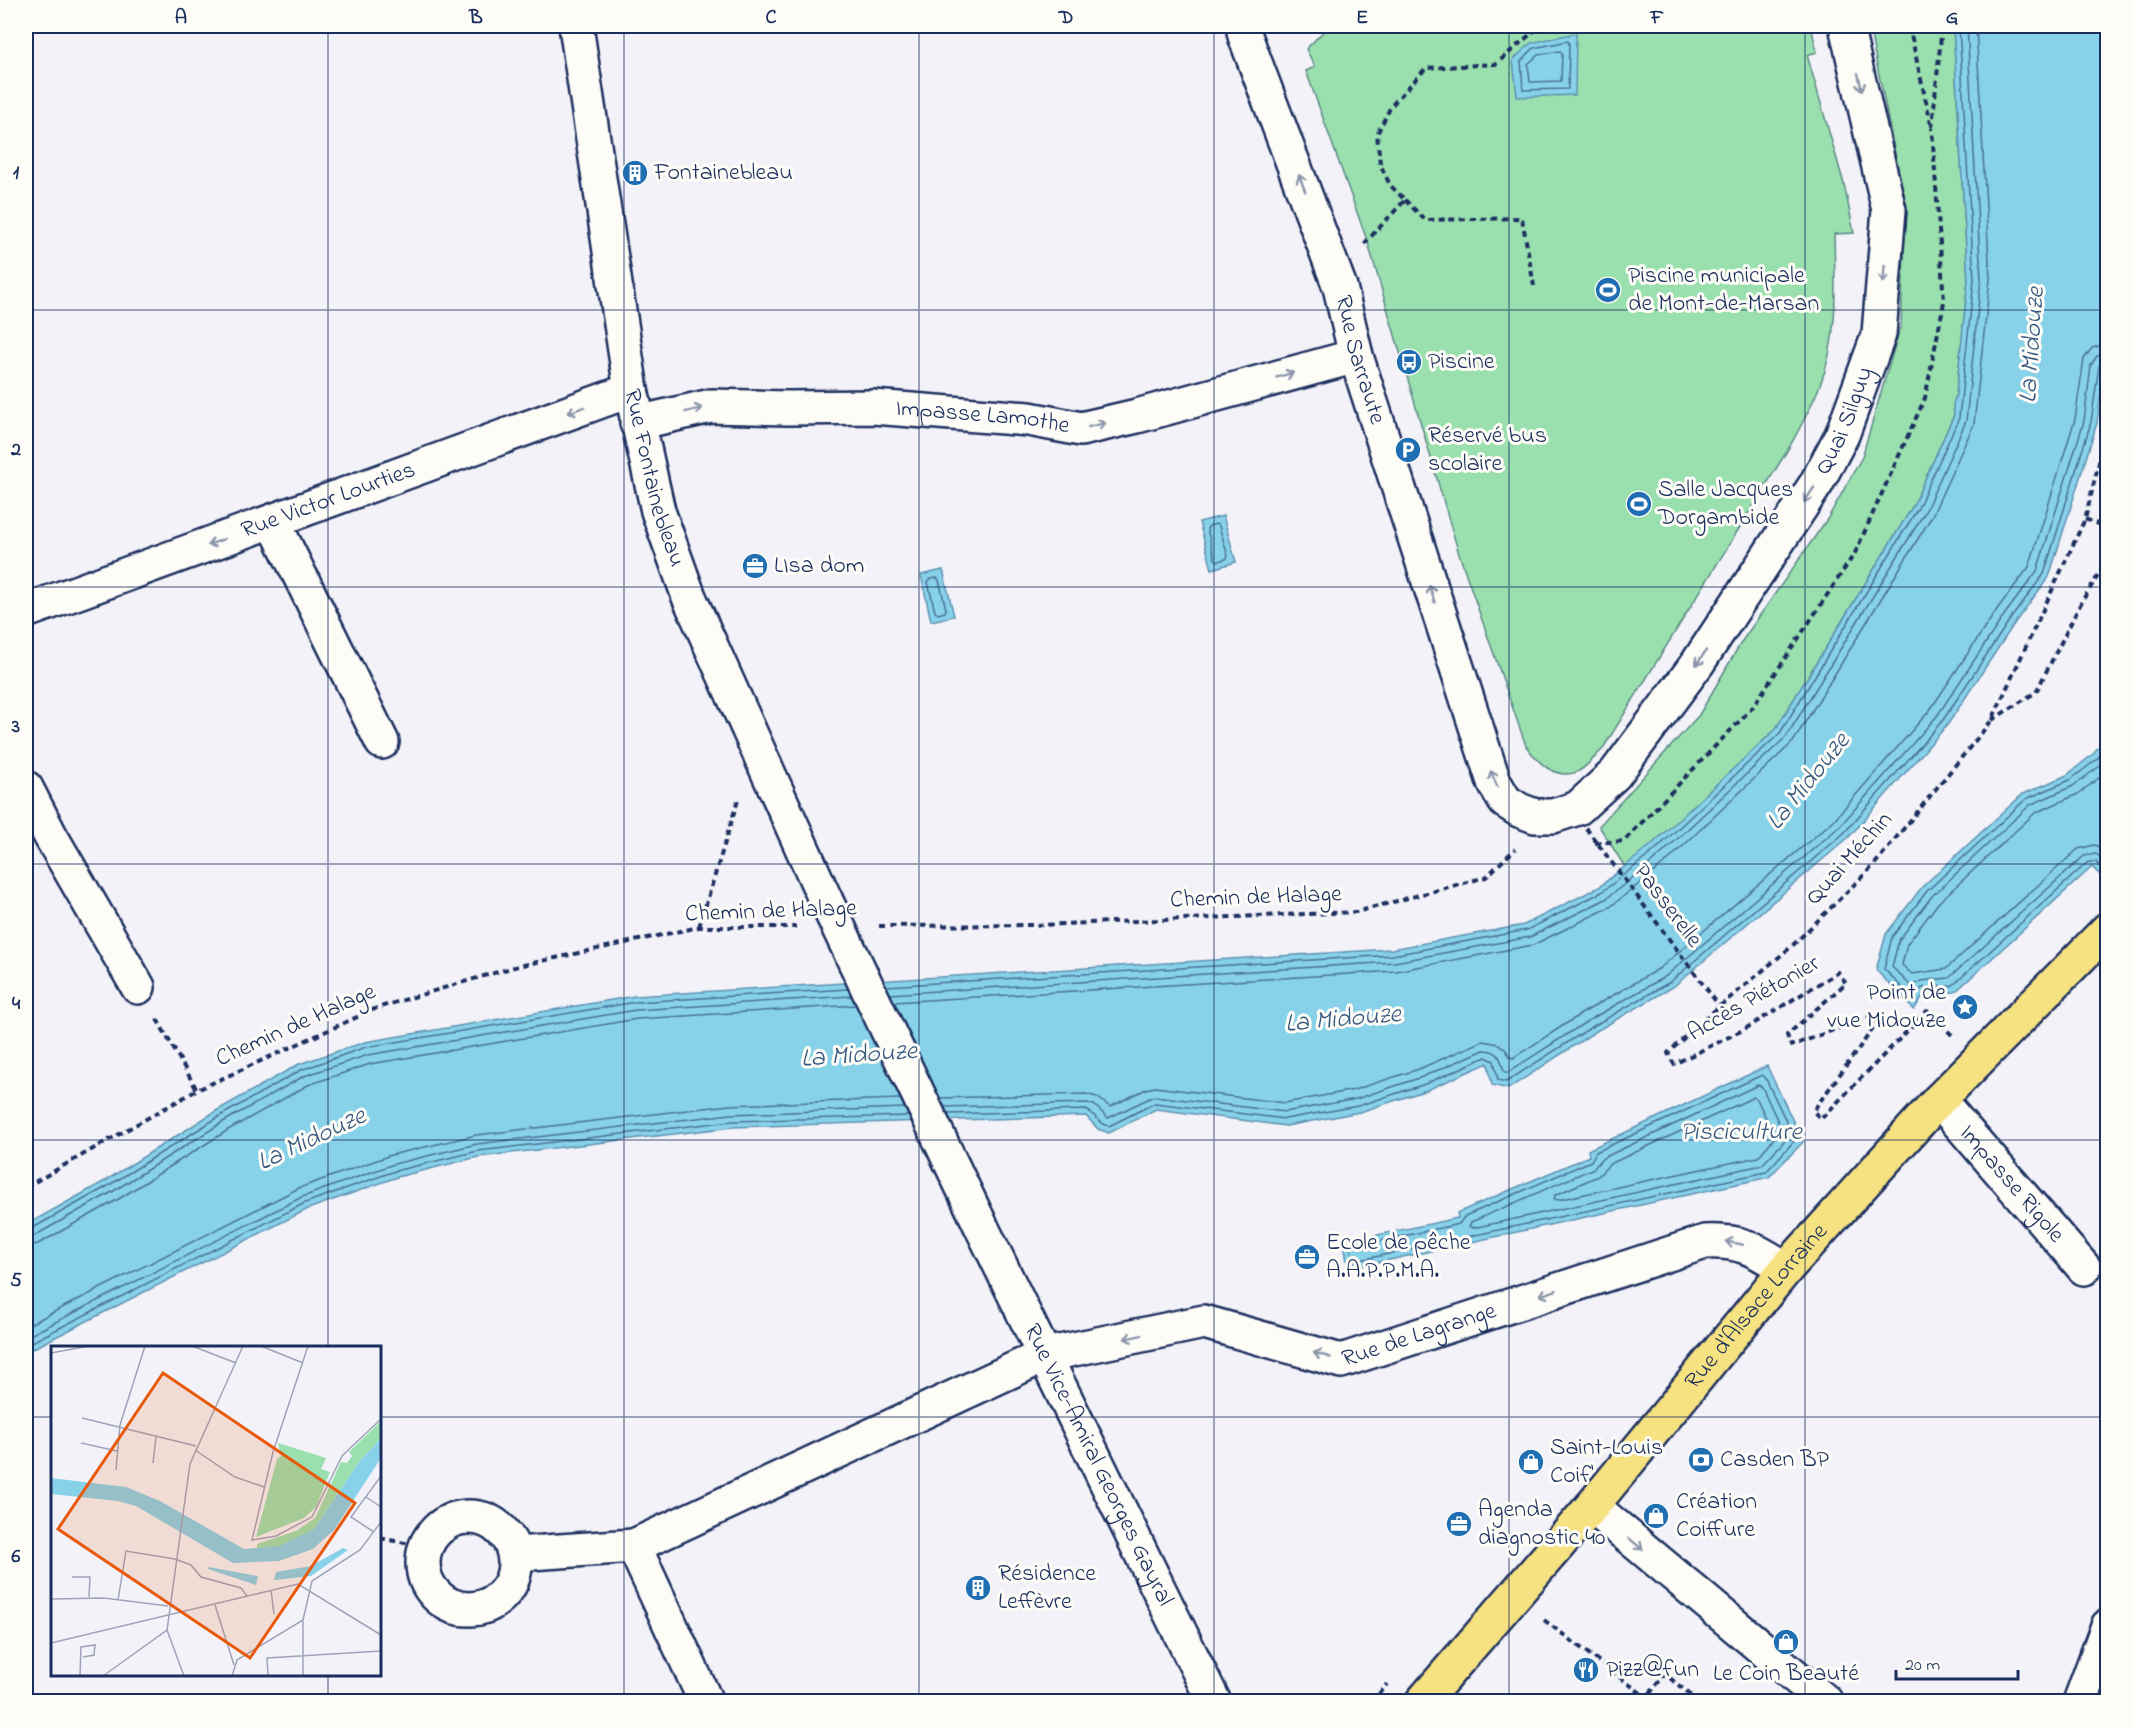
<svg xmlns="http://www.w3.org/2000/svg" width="2133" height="1727" font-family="'Indie Flower',sans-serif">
<rect width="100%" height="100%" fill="#f3f2f8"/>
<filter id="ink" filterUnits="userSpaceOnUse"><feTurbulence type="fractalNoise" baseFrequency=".0167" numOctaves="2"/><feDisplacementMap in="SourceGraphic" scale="12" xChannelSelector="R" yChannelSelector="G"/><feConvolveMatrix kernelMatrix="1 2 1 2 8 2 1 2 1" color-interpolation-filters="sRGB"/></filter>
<g filter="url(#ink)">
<g fill="#9ae0ae" stroke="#5a8886" stroke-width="1.5">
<path d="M 1329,26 L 1811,26 L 1817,52 L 1807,55 L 1844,184 L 1854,233 L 1834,234 C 1835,284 1839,338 1820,385 C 1811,408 1799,430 1787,451 L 1602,750 C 1595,756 1586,768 1577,772 C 1554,780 1538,762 1526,746 L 1459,554 L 1368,243 L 1306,71 L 1315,67 L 1306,49 Z"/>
<path d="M 1869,26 L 1953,26 L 1968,280 L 1954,415 L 1913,506 L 1775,730 L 1649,847 L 1625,867 L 1599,826 L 1699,715 L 1742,641 L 1828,518 L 1862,457 L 1901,325 L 1906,207 Z"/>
</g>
<g fill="#88d2e9" stroke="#5c91b1" stroke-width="1.5">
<path d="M 1953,26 L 2103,26 L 2108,64 L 2107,344 L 2097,423 L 2049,577 L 2016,621 L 1948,724 L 1849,837 L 1673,987 L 1593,1033 L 1508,1089 L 1492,1085 L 1488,1063 L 1427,1090 L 1360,1112 L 1286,1126 L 1156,1109 L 1109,1133 L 1098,1129 L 1086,1116 L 733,1127 L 478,1157 L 397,1177 L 308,1209 L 26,1352 L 26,1225 L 105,1181 L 216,1111 L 299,1064 L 365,1042 L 635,996 L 1392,949 L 1524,925 L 1599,887 L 1649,847 L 1775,730 L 1913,506 L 1954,415 L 1953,405 L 1956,394 L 1968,280 Z"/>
<path d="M 1576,33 L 1575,95 L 1517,97 L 1513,60 L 1531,43 Z"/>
<path d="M 1223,516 L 1236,562 L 1212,569 L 1199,522 Z"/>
<path d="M 943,570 L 954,616 L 931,621 L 921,575 Z"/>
<path d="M 2107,736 L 2107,877 L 2105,880 L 2092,867 L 1955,992 L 1924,994 L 1914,1010 L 1876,970 L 1886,934 L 1922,887 L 2023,794 L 2067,775 L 2092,755 Z"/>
<path d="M 1767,1066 L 1803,1142 L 1769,1177 L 1348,1269 L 1344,1242 L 1458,1218 L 1457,1213 L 1589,1156 L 1588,1150 Z"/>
</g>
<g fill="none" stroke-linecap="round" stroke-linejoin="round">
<g stroke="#477096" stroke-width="1.5">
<path d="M 1568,41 L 1569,44 L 1568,89 L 1523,90 L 1521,61 L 1534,48 Z"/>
<path d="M 1560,51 L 1562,53 L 1561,81 L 1530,82 L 1528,64 L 1538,55 Z"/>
<path d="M 1216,524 L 1219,526 L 1228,556 L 1226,559 L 1218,561 L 1215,559 L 1207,529 L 1209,526 Z"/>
<path d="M 937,578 L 939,580 L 946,609 L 945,612 L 938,614 L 935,612 L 928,582 L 930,579 Z"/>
<path d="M 2108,746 L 2096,760 L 2070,780 L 2026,799 L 1927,891 L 1892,937 L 1884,969 L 1912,998 L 1922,988 L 1952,986 L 2088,862 L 2096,862 L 2108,874"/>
<path d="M 2108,757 L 2100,766 L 2073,786 L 2030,805 L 1932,896 L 1899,940 L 1892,967 L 1911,986 L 1921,981 L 1949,978 L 2084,856 L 2096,854 L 2108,863"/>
<path d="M 2108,771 L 2078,794 L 2035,813 L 1939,902 L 1907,944 L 1902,965 L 1912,974 L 1946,969 L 2078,849 L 2094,845 L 2108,850"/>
<path d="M 887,986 L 1393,955 L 1527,930 L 1602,892 L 1653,852 L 1780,733 L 1918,508 L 1959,418 L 1974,280 L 1959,26"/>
<path d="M 890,994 L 1395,962 L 1530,937 L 1606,899 L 1657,858 L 1786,737 L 1925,512 L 1966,421 L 1981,279 L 1967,26"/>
<path d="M 894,1002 L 1396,971 L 1533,945 L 1610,907 L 1664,864 L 1793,742 L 1932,516 L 1974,424 L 1990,279 L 1976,26"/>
<path d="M 1762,1075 L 1765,1077 L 1795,1140 L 1766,1172 L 1356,1261 L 1353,1260 L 1351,1249 L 1353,1247 L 1459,1224 L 1465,1216 L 1591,1161 L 1596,1152 Z"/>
<path d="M 1758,1085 L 1762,1087 L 1786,1139 L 1762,1165 L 1473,1228 L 1469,1226 L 1471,1222 L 1594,1168 L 1603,1158 Z"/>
<path d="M 1754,1097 L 1757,1099 L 1775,1137 L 1758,1157 L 1557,1200 L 1554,1199 L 1555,1195 L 1598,1176 L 1610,1164 Z"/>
<path d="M 940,1098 L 1086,1094 L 1097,1097 L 1110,1107 L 1146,1089 L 1155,1087 L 1285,1103 L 1354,1090 L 1419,1069 L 1483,1041 L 1499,1044 L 1506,1050 L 1510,1057 L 1513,1058 L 1581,1014 L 1660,968 L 1833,821 L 1930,710 L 1998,608 L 2029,567 L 2075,419 L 2084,359 L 2092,348 L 2108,344"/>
<path d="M 944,1107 L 1087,1103 L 1094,1105 L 1108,1118 L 1154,1096 L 1285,1112 L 1356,1099 L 1422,1077 L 1484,1050 C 1499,1050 1501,1059 1504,1071 L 1507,1073 L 1586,1022 L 1666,976 L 1839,827 L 1937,716 L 2005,614 L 2037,571 L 2084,421 L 2091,365 L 2097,356 L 2108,353"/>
<path d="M 948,1114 L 1086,1110 C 1096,1114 1098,1124 1109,1126 L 1155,1103 L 1285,1119 L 1358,1106 L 1425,1084 L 1486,1057 L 1494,1061 L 1498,1080 L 1506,1082 L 1590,1028 L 1670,982 L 1844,833 L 1943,720 L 2011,618 L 2044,574 L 2091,422 L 2099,366 L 2102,361 L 2108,360"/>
<path d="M 26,1229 L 31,1229 L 108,1186 L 220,1116 L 301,1070 L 366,1047 L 636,1002 L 848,989"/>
<path d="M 26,1237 L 34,1236 L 112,1192 L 223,1122 L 304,1076 L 368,1055 L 636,1010 L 851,996"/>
<path d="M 26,1246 L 38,1244 L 117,1200 L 228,1130 L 308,1085 L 370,1064 L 637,1019 L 856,1005"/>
<path d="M 26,1326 L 299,1188 L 391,1155 L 476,1135 L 730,1105 L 901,1099"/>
<path d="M 26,1337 L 302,1197 L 394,1164 L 477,1144 L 731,1114 L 905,1108"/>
<path d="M 26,1345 L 305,1203 L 395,1171 L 478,1151 L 732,1121 L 908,1116"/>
</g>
<g stroke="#1b2f5e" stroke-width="38">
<g id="minor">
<path id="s1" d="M 576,26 L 631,390 L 658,511 L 689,597 L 826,901"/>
<path id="s2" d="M 1243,26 L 1245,36 L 1340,287 L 1356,356 L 1494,782 L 1505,801 L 1519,810 L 1535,816 L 1553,816 L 1578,808 L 1615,774 L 1697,664 L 1816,484 L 1842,435 L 1879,334 L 1889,210 L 1846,26"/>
<path id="s3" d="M 637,423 L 711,406 L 788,408 L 873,407 L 1029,419 L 1081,429 L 1137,416 L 1356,356"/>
<path d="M 273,521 L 382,742"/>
<path id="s4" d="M 26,611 L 631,390"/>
<path d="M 26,788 L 50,835 L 138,987"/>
<path id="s5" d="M 1939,1100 L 2084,1268"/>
<path id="s6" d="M 982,1228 L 1214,1702"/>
<path d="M 1592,1506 L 1826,1702"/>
<circle cx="469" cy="1563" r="46"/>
<path d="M 515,1554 L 634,1546"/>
<path id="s7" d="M 706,1702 L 634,1546 L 1045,1355 L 1204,1322 L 1341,1361 L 1705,1242 C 1742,1240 1756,1250 1786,1269"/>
<path d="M 2080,1702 L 2108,1626"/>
</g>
</g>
<g stroke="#1b2f5e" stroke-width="38">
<g id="major">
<path id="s8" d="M 1422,1702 L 1592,1506 L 1786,1269 L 1939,1100 L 2108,929"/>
</g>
</g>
<g stroke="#1b2f5e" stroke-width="4" stroke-dasharray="6 4.5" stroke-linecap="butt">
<path d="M 1909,26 L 1932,128 L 1942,26"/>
<path d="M 1405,200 L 1425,220 L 1522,218 L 1534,286"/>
<path d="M 1364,244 L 1405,200 L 1390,185 L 1380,164 L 1377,134 L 1391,106 L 1426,68 L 1496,64 L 1540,26"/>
<path d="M 2085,519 L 2108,528"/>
<path d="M 1992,720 L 2036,692 L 2082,601 L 2108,560"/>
<path d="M 1595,843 L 1624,841 L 1753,707 L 1855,553 L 1925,398 L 1944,302 L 1932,128"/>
<path d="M 879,926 L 1039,925 L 1356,912 L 1486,877 L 1515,849"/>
<path d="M 699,927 L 738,800"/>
<path d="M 157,1019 L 197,1090"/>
<path d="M 1952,1035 L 1927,1011 L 1821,1119 L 1813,1111 L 1878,1022 L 1871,1016 L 1791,1046 L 1787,1035 L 1846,983 L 1838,972 L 1745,1029 L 1674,1064 L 1668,1053 L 1702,1021 L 1791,947 L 1874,865 L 1992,720 L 2085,519 L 2108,426"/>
<path d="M 26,1187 L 197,1090 L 377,1008 L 514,967 L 699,927 L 796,927"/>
<path d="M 380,1538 L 425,1547"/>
<path d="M 1544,1620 L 1646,1697"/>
<path d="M 1372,1702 L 1387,1684"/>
<path d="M 1643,1702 L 1665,1674 L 1699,1702"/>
</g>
<use href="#minor" stroke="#fdfcf7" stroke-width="33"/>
<use href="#major" stroke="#f7e281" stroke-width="33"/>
<g stroke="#1b2f5e" stroke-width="38" stroke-linecap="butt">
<path id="minor-bridge" d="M 826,901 L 982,1228"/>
</g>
<path stroke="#1b2f5e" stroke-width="4" stroke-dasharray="6 4.5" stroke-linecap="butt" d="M 1586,828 L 1720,1007"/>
<use href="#minor-bridge" stroke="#fdfcf7" stroke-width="33"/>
</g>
<defs><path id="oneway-shaft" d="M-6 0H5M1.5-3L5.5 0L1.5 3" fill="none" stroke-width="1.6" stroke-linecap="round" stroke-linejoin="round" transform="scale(1.5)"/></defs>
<g stroke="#8c96aa">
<use href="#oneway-shaft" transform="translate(1860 82) rotate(77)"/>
<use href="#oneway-shaft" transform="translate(1302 183) rotate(-111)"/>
<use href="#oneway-shaft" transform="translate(1884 274) rotate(94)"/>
<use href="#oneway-shaft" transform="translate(1285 375) rotate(-16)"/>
<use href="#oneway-shaft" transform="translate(576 410) rotate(160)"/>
<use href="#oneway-shaft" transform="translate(694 410) rotate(-14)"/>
<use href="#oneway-shaft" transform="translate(1097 425) rotate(-13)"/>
<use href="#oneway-shaft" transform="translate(1809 495) rotate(124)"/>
<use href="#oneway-shaft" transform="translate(216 542) rotate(160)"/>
<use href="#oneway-shaft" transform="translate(1432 594) rotate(-108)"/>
<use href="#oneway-shaft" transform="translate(1701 658) rotate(124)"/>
<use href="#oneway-shaft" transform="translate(1494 779) rotate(-113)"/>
<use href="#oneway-shaft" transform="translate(1734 1243) rotate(-169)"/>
<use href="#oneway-shaft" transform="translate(1548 1293) rotate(162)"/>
<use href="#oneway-shaft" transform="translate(1133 1337) rotate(168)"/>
<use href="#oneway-shaft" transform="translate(1322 1355) rotate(-164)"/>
<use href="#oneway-shaft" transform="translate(1636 1544) rotate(40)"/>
</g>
</g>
<path fill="none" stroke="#1b2f5e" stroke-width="1.5" stroke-opacity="0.55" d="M 328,26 L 328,1348M 624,26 L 624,1702M 919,26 L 919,1702M 1214,26 L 1214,1702M 1509,26 L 1509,1702M 1805,26 L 1805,1702M 26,310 L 2108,310M 26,587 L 2108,587M 26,864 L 2108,864M 26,1140 L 2108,1140M 26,1417 L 52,1417M 380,1417 L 2108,1417M 328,1674 L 328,1702"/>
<defs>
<g id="building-disc" transform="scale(1.35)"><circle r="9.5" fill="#1f6fb2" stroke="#fdfcf7"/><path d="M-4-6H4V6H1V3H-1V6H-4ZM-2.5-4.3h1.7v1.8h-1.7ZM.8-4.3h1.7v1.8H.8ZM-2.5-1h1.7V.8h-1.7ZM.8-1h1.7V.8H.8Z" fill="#fff"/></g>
<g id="stadium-disc" transform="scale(1.35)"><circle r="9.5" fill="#1f6fb2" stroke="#fdfcf7"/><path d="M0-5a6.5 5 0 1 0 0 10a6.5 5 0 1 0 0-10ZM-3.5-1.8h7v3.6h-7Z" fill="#fff"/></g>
<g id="bus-disc" transform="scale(1.35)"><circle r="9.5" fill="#1f6fb2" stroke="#fdfcf7"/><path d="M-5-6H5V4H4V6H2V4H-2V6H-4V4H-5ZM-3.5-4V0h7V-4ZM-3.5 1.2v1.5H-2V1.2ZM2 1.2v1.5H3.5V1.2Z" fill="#fff"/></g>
<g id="parking-disc" transform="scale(1.35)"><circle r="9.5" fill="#1f6fb2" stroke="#fdfcf7"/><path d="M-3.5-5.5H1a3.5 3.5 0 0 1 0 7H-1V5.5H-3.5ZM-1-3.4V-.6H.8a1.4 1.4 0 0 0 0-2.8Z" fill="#fff"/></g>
<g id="office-disc" transform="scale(1.35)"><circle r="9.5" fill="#1f6fb2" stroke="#fdfcf7"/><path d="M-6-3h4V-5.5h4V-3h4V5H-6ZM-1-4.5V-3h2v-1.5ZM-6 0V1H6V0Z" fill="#fff"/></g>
<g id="sight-disc" transform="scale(1.35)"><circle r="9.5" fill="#1f6fb2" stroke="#fdfcf7"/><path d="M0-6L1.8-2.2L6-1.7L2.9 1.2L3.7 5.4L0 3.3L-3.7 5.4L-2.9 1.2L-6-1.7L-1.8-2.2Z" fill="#fff"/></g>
<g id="bank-disc" transform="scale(1.35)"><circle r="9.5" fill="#1f6fb2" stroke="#fdfcf7"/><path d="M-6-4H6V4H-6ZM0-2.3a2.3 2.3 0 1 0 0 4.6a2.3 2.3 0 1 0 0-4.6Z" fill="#fff"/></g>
<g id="shop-disc" transform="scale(1.35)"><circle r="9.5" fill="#1f6fb2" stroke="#fdfcf7"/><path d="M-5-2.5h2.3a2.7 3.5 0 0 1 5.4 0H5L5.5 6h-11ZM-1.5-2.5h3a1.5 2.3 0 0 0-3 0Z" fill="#fff"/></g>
<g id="restaurant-disc" transform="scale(1.35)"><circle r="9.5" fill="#1f6fb2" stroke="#fdfcf7"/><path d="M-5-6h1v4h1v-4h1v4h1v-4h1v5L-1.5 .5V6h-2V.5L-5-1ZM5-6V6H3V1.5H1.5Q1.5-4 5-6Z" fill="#fff"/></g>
</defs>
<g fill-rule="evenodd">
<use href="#building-disc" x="635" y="173"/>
<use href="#stadium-disc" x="1608" y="290"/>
<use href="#bus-disc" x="1409" y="362"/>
<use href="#parking-disc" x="1408" y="450"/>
<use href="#stadium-disc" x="1639" y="504"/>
<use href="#office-disc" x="755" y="566"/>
<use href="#sight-disc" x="1965" y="1007"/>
<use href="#office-disc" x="1307" y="1257"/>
<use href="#bank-disc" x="1701" y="1460"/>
<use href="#shop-disc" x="1531" y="1462"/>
<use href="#shop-disc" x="1656" y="1516"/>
<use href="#office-disc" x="1459" y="1524"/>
<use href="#building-disc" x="978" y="1588"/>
<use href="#shop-disc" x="1786" y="1642"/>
<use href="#restaurant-disc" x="1586" y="1670"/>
</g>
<g text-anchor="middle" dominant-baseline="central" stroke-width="6" stroke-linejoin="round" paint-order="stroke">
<g font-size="24" fill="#1b2f5e" stroke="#fdfcf7" text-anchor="start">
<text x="654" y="173">Fontainebleau</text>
<text x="1628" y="276">Piscine municipale<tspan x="1628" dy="28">de Mont-de-Marsan</tspan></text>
<text x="1428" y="362">Piscine</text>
<text x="1428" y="436">Réservé bus<tspan x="1428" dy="28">scolaire</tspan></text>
<text x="1658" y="490">Salle Jacques<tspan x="1658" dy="28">Dorgambide</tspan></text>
<text x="774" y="566">LIsa dom</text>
<text x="1946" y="993" text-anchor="end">Point de<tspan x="1946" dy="28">vue Midouze</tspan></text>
<text x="1326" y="1243">Ecole de pêche<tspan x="1326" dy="28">A.A.P.P.M.A.</tspan></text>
<text x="1550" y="1448">Saint-Louis<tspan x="1550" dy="28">Coif'</tspan></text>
<text x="1720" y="1460">Casden BP</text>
<text x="1676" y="1502">Création<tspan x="1676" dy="28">Coiffure</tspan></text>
<text x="1478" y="1510">Agenda<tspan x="1478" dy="28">diagnostic 40</tspan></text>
<text x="998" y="1574">Résidence<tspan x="998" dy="28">Leffèvre</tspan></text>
<text x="1606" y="1670">Pizz@fun</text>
<text x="1786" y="1674" text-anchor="middle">Le Coin Beauté</text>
</g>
<g font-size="24" fill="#1b2f5e" stroke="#fdfcf7">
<text stroke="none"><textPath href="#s2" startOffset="354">Rue Sarraute</textPath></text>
<text stroke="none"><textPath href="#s3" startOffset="348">Impasse Lamothe</textPath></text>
<text stroke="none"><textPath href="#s2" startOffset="1370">Quai Silguy</textPath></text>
<text stroke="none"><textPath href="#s1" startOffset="459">Rue Fontainebleau</textPath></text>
<text stroke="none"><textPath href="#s4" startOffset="322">Rue Victor Lourties</textPath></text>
<text transform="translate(1850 859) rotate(-48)">Quai Méchin</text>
<text transform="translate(1256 898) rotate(-2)">Chemin de Halage</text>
<text transform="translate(1667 906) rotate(53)">Passerelle</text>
<text transform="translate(771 912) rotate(-2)">Chemin de Halage</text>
<text transform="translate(1754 999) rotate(-30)">Accès Piétonier</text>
<text transform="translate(296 1026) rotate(-24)">Chemin de Halage</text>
<text stroke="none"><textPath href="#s5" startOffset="111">Impasse Rigole</textPath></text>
<text stroke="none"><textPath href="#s8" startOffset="518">Rue d'Alsace Lorraine</textPath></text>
<text stroke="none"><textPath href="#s7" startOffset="1012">Rue de Lagrange</textPath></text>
<text stroke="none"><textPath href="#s6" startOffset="264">Rue Vice-Amiral Georges Gayral</textPath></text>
</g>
<g font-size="26" font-style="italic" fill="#365881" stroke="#fdfcf7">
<text transform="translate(2033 345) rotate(-86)">La Midouze</text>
<text transform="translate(1809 782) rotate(-51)">La Midouze</text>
<text transform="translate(1343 1020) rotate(-5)">La Midouze</text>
<text transform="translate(859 1056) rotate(-4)">La Midouze</text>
<text x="1741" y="1133">Pisciculture</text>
<text transform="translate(312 1140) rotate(-25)">La Midouze</text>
</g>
</g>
<g transform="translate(51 1346)">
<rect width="330" height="330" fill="#f3f2f8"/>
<path d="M 330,75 L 330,92 L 308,116 L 263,183 L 228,201 L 206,204 L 206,198 L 245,185 L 264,172 L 290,116 L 296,117 L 301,110 L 298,106 ZM 227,97 L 275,112 L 270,123 L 279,126 L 265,161 L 253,172 L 205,191 L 226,113 L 230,110 Z" fill="#9ae0ae"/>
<path d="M 330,92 L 330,112 L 283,184 L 262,203 L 228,215 L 182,217 L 85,160 L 67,155 L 0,148 L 0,132 L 75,141 L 109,155 L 193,203 L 228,200 L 263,183 L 308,116 ZM 292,202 L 297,204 L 260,230 L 223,234 L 225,226 L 260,220 ZM 158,221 L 207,230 L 205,239 L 157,223 Z" fill="#88d2e9"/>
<path fill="none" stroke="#9da4ba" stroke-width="1.5" d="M 141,0 L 185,17M 210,0 L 252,17M 257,0 L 222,106 L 201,194 L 225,190 L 261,171 L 291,110 L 330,73M 0,7 L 38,0M 31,72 L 145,100M 30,97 L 66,105M 144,104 L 184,131 L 213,141M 102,117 L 105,91M 65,124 L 69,79 L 94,0M 315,151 L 330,161M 323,186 L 300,171 L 330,130M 21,231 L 39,231 L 38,251M 220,244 L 223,268M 0,253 L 53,252 L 117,260M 67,254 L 75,205 L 124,213 L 140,219 L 150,231 L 190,242 L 196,250M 164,259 L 183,319M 116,284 L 133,330M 0,297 L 247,238 L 330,289M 29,330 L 30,301 L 44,299 L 43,309 L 32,311M 52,330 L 116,284 L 139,118 L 192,0M 181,330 L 186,314 L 252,274 L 261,235 L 309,204 L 330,176M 217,330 L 216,312 L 330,305M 252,330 L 252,274"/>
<path fill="#e8590c" fill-opacity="0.15" stroke="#e8590c" stroke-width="3" d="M 112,27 L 304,157 L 199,312 L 7,183 Z"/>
<rect width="330" height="330" fill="none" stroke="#1b2f5e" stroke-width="3"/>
</g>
<rect width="2133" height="1727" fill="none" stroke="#fdfcf7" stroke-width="66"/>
<path d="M1896 1670v9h122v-9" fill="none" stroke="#1b2f5e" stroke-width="3"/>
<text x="1905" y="1670" font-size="18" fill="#1b2f5e" stroke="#fdfcf7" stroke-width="4.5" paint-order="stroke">20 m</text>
<rect x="33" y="33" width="2067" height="1661" fill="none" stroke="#1b2f5e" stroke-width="2"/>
<g font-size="20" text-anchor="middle" font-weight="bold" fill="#1b2f5e">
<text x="181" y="23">A</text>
<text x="476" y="23">B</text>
<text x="771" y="23">C</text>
<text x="1066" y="23">D</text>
<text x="1362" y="23">E</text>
<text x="1657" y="23">F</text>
<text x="1952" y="23">G</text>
<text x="16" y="178">1</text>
<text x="16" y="455">2</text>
<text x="16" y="732">3</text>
<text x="16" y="1009">4</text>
<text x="16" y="1286">5</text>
<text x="16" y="1562">6</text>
</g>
</svg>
